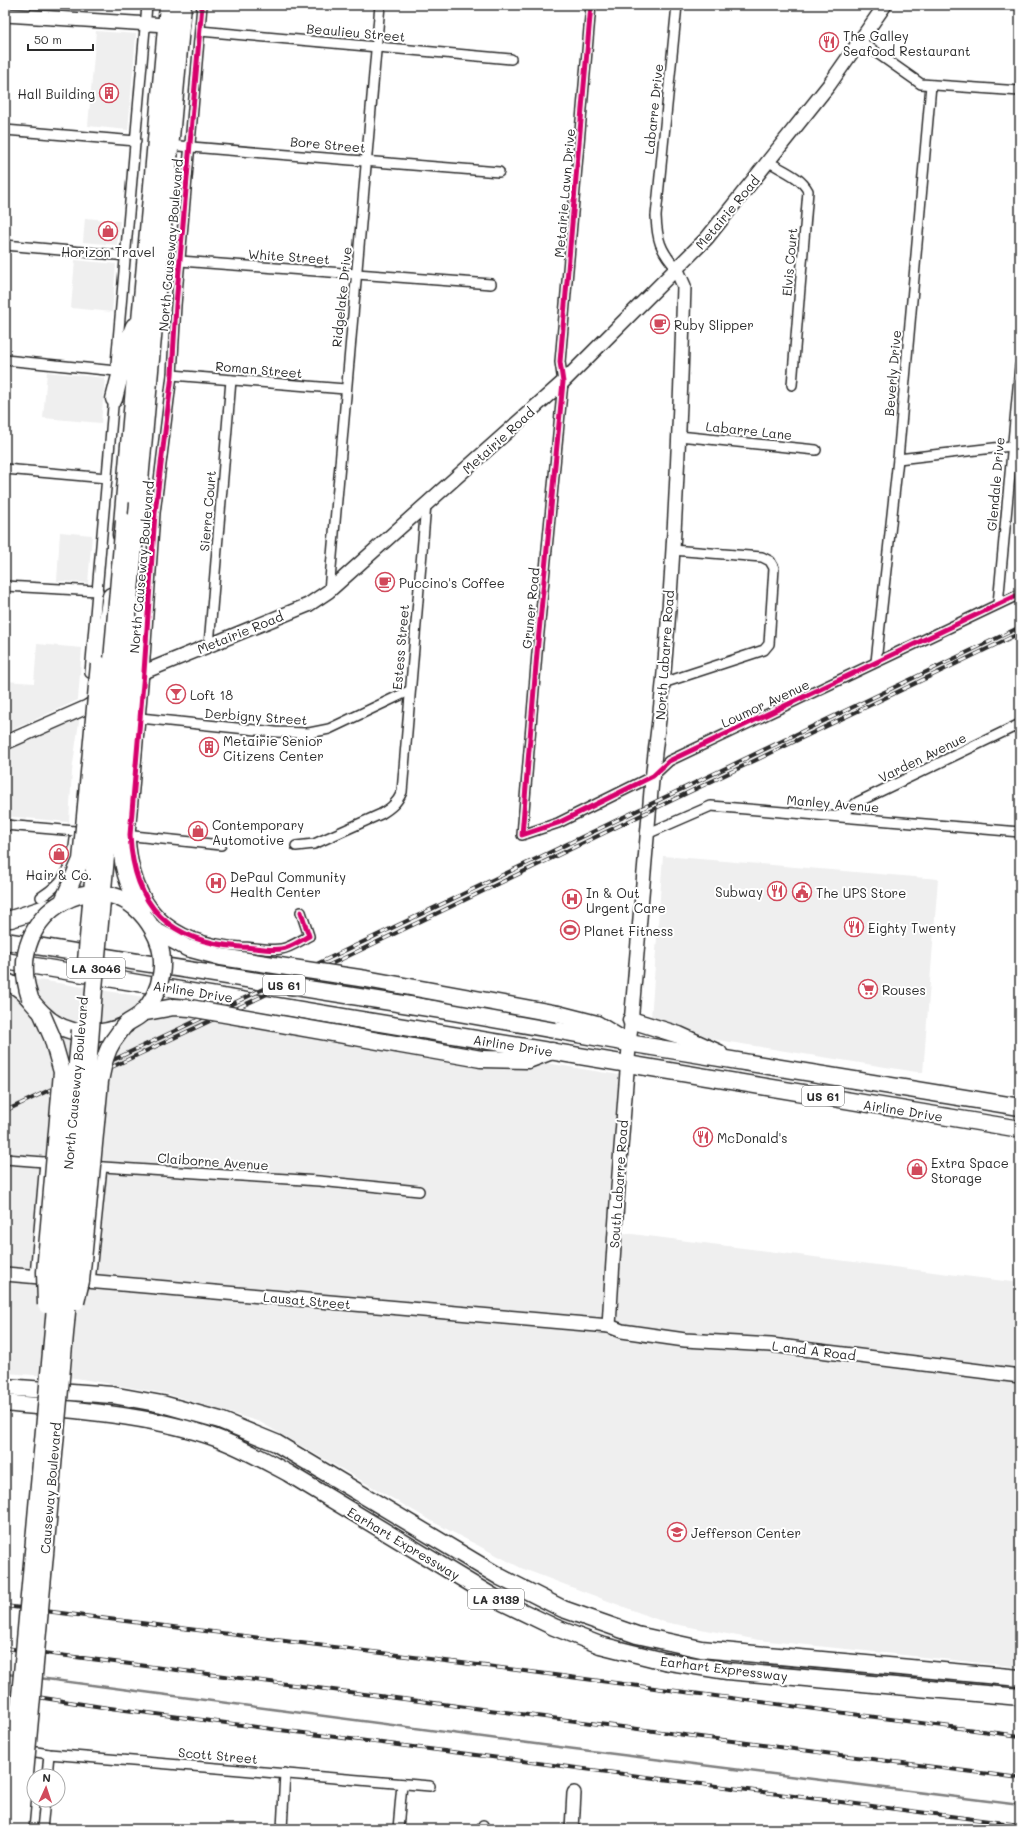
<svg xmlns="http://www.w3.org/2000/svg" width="1025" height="1834" font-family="Mali,sans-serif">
<rect width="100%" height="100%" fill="#fff"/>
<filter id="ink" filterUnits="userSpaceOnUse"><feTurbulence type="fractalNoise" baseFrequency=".025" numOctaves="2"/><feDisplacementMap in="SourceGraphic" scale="8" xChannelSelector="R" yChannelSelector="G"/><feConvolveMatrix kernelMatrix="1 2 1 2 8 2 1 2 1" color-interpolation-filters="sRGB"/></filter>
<g filter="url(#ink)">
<g fill="#efefef">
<path d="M 96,31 L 136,34 L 128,130 L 88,126 Z"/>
<path d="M 85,218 L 120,221 L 117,245 L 83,242 Z"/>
<path d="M 75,260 L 116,264 L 112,312 L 71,308 Z"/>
<path d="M 47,372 L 105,378 L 101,423 L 43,418 Z"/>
<path d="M 60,532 L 92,535 L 88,583 L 57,581 Z"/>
<path d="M 37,644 L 82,648 L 78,700 L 5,733 L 5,681 L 34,683 Z"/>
<path d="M 80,715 L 72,771 L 69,822 L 5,816 L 5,749 Z"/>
<path d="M 663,856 L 938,879 L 923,1073 L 717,1040 L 651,1019 Z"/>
<path d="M 5,977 L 46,981 L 619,1075 L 608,1231 L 1020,1283 L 1020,1667 L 759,1640 L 664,1622 L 521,1568 L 435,1523 L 260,1422 L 168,1394 L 76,1378 L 5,1373 Z"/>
</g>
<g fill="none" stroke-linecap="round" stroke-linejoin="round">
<g stroke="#7e7e7e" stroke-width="2.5">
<path d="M 5,1674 L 16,1675"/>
<path d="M 39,1678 L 543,1745 L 1020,1805"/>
</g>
<g stroke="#2b2b2b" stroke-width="12">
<g id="street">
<path d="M 202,5 L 176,305 L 172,375 L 155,513 L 144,672 L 130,835 C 134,907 169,942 241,947 C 253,947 269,951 281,949 C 290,948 301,940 309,936 L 301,912"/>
<path d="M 591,5 L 560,362 L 563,382 L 537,653 L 522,835 L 558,823 L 653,776 L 669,761 L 1020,594"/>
<path d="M 200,31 L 511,59"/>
<path d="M 860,41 L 921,84 L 1020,91"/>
<path d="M 5,130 L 136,141"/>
<path d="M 167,145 L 499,172"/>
<path d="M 769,162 C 782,170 801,177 808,191 L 792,385"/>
<path d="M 5,245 L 127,256"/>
<path d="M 180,261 L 491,284"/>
<path d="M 676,268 C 660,250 657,239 656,216 L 677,5"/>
<path d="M 5,360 L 116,371"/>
<path d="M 116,364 L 147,5"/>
<path d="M 172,375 L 345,389"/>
<path d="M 679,436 L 816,450"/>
<path d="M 898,459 L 1011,446"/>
<path d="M 5,469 L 107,478"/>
<path d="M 5,586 L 98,591"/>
<path d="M 329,591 L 380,5"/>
<path d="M 998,604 L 1020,366"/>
<path d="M 209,645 L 231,380"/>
<path d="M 876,662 L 898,459 L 931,85"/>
<path d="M 90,673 L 114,395"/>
<path d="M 663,683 L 764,650 L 769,644 L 774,568 L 770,561 L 762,557 L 672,550"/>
<path d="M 140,718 L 275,732 L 309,733 L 329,729 L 409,691"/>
<path d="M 838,816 L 858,802 L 1020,724"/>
<path d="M 5,825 L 87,832"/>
<path d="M 649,833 L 711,806 L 1020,832"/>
<path d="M 124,835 L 221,845"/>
<path d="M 296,846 L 314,844 L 381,814 C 391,808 397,803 402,792 L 426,504"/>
<path d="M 41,897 C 66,881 72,869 75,839"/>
<path d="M 5,1159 L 57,1163"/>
<path d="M 88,1166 L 319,1181 L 419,1191"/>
<path d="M 35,1276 L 45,1162"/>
<path d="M 90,1282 L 102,1167"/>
<path d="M 5,1747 L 49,1754 L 430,1786"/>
<path d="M 47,1776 L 49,1754"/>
<path d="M 42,1829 L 45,1800"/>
<path d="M 282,1829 L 285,1773"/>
<path d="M 398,1829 L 402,1784"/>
<path d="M 483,1829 L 483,1825"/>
</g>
</g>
<g stroke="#2b2b2b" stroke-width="16">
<g id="secondary">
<path d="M 5,15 L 166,25 L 174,20"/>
<path d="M 128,682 L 144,672 L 308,605 L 329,591 L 563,382 L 707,238 L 829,85 L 885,5"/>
<path d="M 5,743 L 87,707 L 101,698"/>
<path d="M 5,1274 L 609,1326 L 622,1331 L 685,1340 L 771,1345 L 1020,1376"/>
<path d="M 609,1326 C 619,1151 635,977 650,803 C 653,763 659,724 663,684 C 675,551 680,418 684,286 L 676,268"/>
<path d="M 572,1829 L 574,1793"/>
</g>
</g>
<g stroke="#2b2b2b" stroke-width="19">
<g id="highway">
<path d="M 114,399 L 130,336 L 134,326"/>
<path d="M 138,503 L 183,5"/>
<path d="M 121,535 L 168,5"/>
<path d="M 137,642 L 138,569"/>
<path d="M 99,664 L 111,596"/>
<path d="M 5,919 L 11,919 L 49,907"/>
<path d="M 5,941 L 454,1012 L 628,1043 L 1020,1107"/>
<path d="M 5,961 L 1020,1129"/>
<path d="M 5,981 C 26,990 27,998 42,1013 C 65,1037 98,1037 126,1025"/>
<path d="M 558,1014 L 597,1024 L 620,1038"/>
<path d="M 631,1020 L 679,1035 L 719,1053"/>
<path d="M 481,1059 L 528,1060 L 552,1051"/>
<path d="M 5,1387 L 112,1395 L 162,1404 L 220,1420 L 276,1443 L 500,1577 L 563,1609 L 637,1635 L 701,1649 L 1020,1678"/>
<path d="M 5,1403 C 73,1410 152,1415 216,1438 C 241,1447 264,1460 288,1473 L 500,1601 L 554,1627 L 600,1645 L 664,1661 L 727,1671 L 1020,1697"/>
</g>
</g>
<use href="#street" stroke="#fff" stroke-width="9"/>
<use href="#secondary" stroke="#fff" stroke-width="13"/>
<use href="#highway" stroke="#fff" stroke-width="16"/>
<g stroke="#2b2b2b" stroke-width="4">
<g id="rail">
<path d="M 65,1089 L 344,958 L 1020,633"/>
<path d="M 5,1111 L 342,952 L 1020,627"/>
<path d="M 5,1606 L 494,1667 L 1020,1736"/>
<path d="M 5,1648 L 1020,1778"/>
<path d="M 5,1692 L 102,1707 L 1020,1825"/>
</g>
</g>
<use href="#rail" stroke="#fff" stroke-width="2.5" stroke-dasharray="8" stroke-linecap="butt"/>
<g stroke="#2b2b2b" stroke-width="19" stroke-linecap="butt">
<g id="highway-bridge">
<path d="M 137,642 L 121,835 C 121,866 127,884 142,911"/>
<path d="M 64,899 L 81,860 L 99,664"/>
<path d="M 154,930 L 187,948 L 221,957 L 366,979 L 558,1014"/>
<path d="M 85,973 L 124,521"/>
<path d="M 30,998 C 0,909 110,852 153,930 C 169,957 163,992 141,1014 C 137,1018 131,1020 126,1024 C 121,1029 117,1036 113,1041 C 105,1053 103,1067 100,1081 L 81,1281 L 76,1302"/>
<path d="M 141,1013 L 174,1007 L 190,1008 L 481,1059"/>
<path d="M 42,1014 L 52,1037 L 62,1072 L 45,1272 L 46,1305"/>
<path d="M 8,1829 L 80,1030"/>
<path d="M 20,1829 L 82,1147 L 94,989 L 138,503"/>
</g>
</g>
<use href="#highway-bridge" stroke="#fff" stroke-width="16"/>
<g stroke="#fff" stroke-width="8">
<g id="cycleway">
<path d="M 202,5 L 176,305 L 172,375 L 155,513 L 144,672 L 130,835 C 134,907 169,942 241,947 C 253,947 269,951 281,949 C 290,948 301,940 309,936 L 301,912"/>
<path d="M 591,5 L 560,362 L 563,382 L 537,653 L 522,835 L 558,823 L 653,776 L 669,761 L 1020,594"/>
</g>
</g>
<use href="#cycleway" stroke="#d6006c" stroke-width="5"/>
</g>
</g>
<defs>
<g id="restaurant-ring" transform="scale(1)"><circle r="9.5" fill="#fff" stroke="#d1495b" stroke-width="1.5"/><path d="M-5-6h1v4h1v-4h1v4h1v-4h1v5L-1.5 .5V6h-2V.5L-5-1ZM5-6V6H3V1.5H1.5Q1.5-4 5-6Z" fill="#d1495b"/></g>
<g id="building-ring" transform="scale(1)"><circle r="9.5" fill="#fff" stroke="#d1495b" stroke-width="1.5"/><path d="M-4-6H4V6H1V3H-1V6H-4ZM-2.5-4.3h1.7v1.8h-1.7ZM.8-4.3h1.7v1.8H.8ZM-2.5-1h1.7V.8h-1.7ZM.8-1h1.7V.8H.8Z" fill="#d1495b"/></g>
<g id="shop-ring" transform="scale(1)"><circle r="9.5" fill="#fff" stroke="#d1495b" stroke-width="1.5"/><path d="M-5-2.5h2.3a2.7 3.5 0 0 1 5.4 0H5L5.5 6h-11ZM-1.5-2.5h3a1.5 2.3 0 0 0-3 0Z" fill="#d1495b"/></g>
<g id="cafe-ring" transform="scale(1)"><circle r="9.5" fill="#fff" stroke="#d1495b" stroke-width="1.5"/><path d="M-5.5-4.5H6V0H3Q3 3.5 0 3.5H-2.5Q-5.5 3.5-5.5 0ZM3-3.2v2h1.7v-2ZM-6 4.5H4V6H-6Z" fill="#d1495b"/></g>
<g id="bar-ring" transform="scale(1)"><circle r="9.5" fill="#fff" stroke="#d1495b" stroke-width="1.5"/><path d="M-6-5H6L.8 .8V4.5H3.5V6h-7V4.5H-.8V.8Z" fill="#d1495b"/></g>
<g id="hospital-ring" transform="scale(1)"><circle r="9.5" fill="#fff" stroke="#d1495b" stroke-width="1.5"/><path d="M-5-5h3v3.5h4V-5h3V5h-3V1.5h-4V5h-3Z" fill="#d1495b"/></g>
<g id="civic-ring" transform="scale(1)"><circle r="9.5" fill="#fff" stroke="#d1495b" stroke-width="1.5"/><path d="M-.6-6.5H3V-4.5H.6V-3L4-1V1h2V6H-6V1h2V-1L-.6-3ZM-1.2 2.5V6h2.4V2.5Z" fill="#d1495b"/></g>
<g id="stadium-ring" transform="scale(1)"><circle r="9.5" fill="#fff" stroke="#d1495b" stroke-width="1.5"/><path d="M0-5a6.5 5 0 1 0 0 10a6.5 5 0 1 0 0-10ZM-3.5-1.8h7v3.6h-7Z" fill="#d1495b"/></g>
<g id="supermarket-ring" transform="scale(1)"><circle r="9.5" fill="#fff" stroke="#d1495b" stroke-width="1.5"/><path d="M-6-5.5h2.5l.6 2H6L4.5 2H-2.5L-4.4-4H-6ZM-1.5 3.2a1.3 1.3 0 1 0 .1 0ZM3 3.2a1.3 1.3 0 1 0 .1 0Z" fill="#d1495b"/></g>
<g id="school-ring" transform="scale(1)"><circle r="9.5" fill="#fff" stroke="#d1495b" stroke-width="1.5"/><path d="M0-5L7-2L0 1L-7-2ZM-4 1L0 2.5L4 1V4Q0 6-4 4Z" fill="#d1495b"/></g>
</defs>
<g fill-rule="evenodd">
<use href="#restaurant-ring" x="829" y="42"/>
<use href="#building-ring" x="109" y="93"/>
<use href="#shop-ring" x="108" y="231"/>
<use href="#cafe-ring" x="660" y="324"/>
<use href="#cafe-ring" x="385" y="582"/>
<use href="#bar-ring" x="176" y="694"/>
<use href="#building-ring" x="209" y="747"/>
<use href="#shop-ring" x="198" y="831"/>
<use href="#shop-ring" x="59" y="854"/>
<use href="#hospital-ring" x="216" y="883"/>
<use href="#restaurant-ring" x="777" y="891"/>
<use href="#civic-ring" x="802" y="892"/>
<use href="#hospital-ring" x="572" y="899"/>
<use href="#restaurant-ring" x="854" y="927"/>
<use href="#stadium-ring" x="570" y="930"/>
<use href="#supermarket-ring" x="868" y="989"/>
<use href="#restaurant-ring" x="703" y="1137"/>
<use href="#shop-ring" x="917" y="1169"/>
<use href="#school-ring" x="677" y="1532"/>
</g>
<g text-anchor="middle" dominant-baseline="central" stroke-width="4" stroke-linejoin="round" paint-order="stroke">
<g fill="#fff" stroke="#6b6b6b" stroke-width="1">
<rect x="67" y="958" width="58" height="20" rx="3"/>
<rect x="263" y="975" width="42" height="20" rx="3"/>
<rect x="802" y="1086" width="42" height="20" rx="3"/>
<rect x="468" y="1589" width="56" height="20" rx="3"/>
</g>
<g font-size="12" font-weight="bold" fill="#2b2b2b">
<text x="96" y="968">LA 3046</text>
<text x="284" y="985">US 61</text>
<text x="823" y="1096">US 61</text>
<text x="496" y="1599">LA 3139</text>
</g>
<g font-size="13" fill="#2b2b2b" stroke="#fff">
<text transform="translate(356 32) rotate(5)">Beaulieu Street</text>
<text transform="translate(653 109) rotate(-84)">Labarre Drive</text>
<text transform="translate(328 144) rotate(5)">Bore Street</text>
<text transform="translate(564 193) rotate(-85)">Metairie Lawn Drive</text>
<text transform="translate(727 212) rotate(-50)">Metairie Road</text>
<text transform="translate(170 245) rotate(-85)">North Causeway Boulevard</text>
<text transform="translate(289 256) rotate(4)">White Street</text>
<text transform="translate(789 262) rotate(-85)">Elvis Court</text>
<text transform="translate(341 297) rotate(-84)">Ridgelake Drive</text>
<text transform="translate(259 369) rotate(5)">Roman Street</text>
<text transform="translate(892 373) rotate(-85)">Beverly Drive</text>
<text transform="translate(749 430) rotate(6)">Labarre Lane</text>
<text transform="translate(498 440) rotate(-42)">Metairie Road</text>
<text transform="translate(995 484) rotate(-85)">Glendale Drive</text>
<text transform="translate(207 511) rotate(-85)">Sierra Court</text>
<text transform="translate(141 567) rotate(-85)">North Causeway Boulevard</text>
<text transform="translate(530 608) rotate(-84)">Gruner Road</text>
<text transform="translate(240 632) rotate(-22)">Metairie Road</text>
<text transform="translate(400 647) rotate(-85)">Estess Street</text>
<text transform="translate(664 655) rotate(-86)">North Labarre Road</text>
<text transform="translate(765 703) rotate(-25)">Loumor Avenue</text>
<text transform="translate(256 716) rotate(4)">Derbigny Street</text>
<text transform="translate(922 757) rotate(-26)">Varden Avenue</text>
<text transform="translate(833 803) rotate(5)">Manley Avenue</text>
<text transform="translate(193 991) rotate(9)">Airline Drive</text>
<text transform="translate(513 1045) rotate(9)">Airline Drive</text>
<text transform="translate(75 1083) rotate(-85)">North Causeway Boulevard</text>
<text transform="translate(903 1110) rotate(9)">Airline Drive</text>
<text transform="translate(213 1161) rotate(4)">Claiborne Avenue</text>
<text transform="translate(618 1184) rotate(-86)">South Labarre Road</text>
<text transform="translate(307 1300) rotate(5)">Lausat Street</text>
<text transform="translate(814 1350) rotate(7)">L and A Road</text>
<text transform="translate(50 1488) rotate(-85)">Causeway Boulevard</text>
<text transform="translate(404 1543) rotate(31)">Earhart Expressway</text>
<text transform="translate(724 1668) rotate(7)">Earhart Expressway</text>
<text transform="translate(218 1755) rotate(5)">Scott Street</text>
</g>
<g font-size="13" fill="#2b2b2b" stroke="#fff" text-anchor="start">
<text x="843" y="35">The Galley<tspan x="843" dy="15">Seafood Restaurant</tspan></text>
<text x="95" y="93" text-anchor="end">Hall Building</text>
<text x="108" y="251" text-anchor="middle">Horizon Travel</text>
<text x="674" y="324">Ruby Slipper</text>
<text x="399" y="582">Puccino's Coffee</text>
<text x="190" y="694">Loft 18</text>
<text x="223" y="740">Metairie Senior<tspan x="223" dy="15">Citizens Center</tspan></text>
<text x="212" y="824">Contemporary<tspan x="212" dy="15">Automotive</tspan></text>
<text x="59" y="874" text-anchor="middle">Hair &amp; Co.</text>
<text x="230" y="876">DePaul Community<tspan x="230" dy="15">Health Center</tspan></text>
<text x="763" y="891" text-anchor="end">Subway</text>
<text x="586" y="892">In &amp; Out<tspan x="586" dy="15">Urgent Care</tspan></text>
<text x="816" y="892">The UPS Store</text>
<text x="868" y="927">Eighty Twenty</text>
<text x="584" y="930">Planet Fitness</text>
<text x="882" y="989">Rouses</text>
<text x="717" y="1137">McDonald's</text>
<text x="931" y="1162">Extra Space<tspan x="931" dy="15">Storage</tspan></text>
<text x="691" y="1532">Jefferson Center</text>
</g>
</g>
<rect width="1025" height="1834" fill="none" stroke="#fff" stroke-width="20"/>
<rect x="10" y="10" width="1005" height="1814" fill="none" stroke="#2b2b2b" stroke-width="1.5" filter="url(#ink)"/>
<g transform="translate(46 1788) rotate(3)"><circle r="19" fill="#ffffff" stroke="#aaaaaa"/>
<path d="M0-3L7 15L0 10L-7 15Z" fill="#d1495b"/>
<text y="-6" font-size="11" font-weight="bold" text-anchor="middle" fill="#2b2b2b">N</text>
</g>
<path d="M28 44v6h65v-6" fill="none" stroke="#2b2b2b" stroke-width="2"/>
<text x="34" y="44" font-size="12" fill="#2b2b2b" stroke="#ffffff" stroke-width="3" paint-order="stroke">50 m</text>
</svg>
